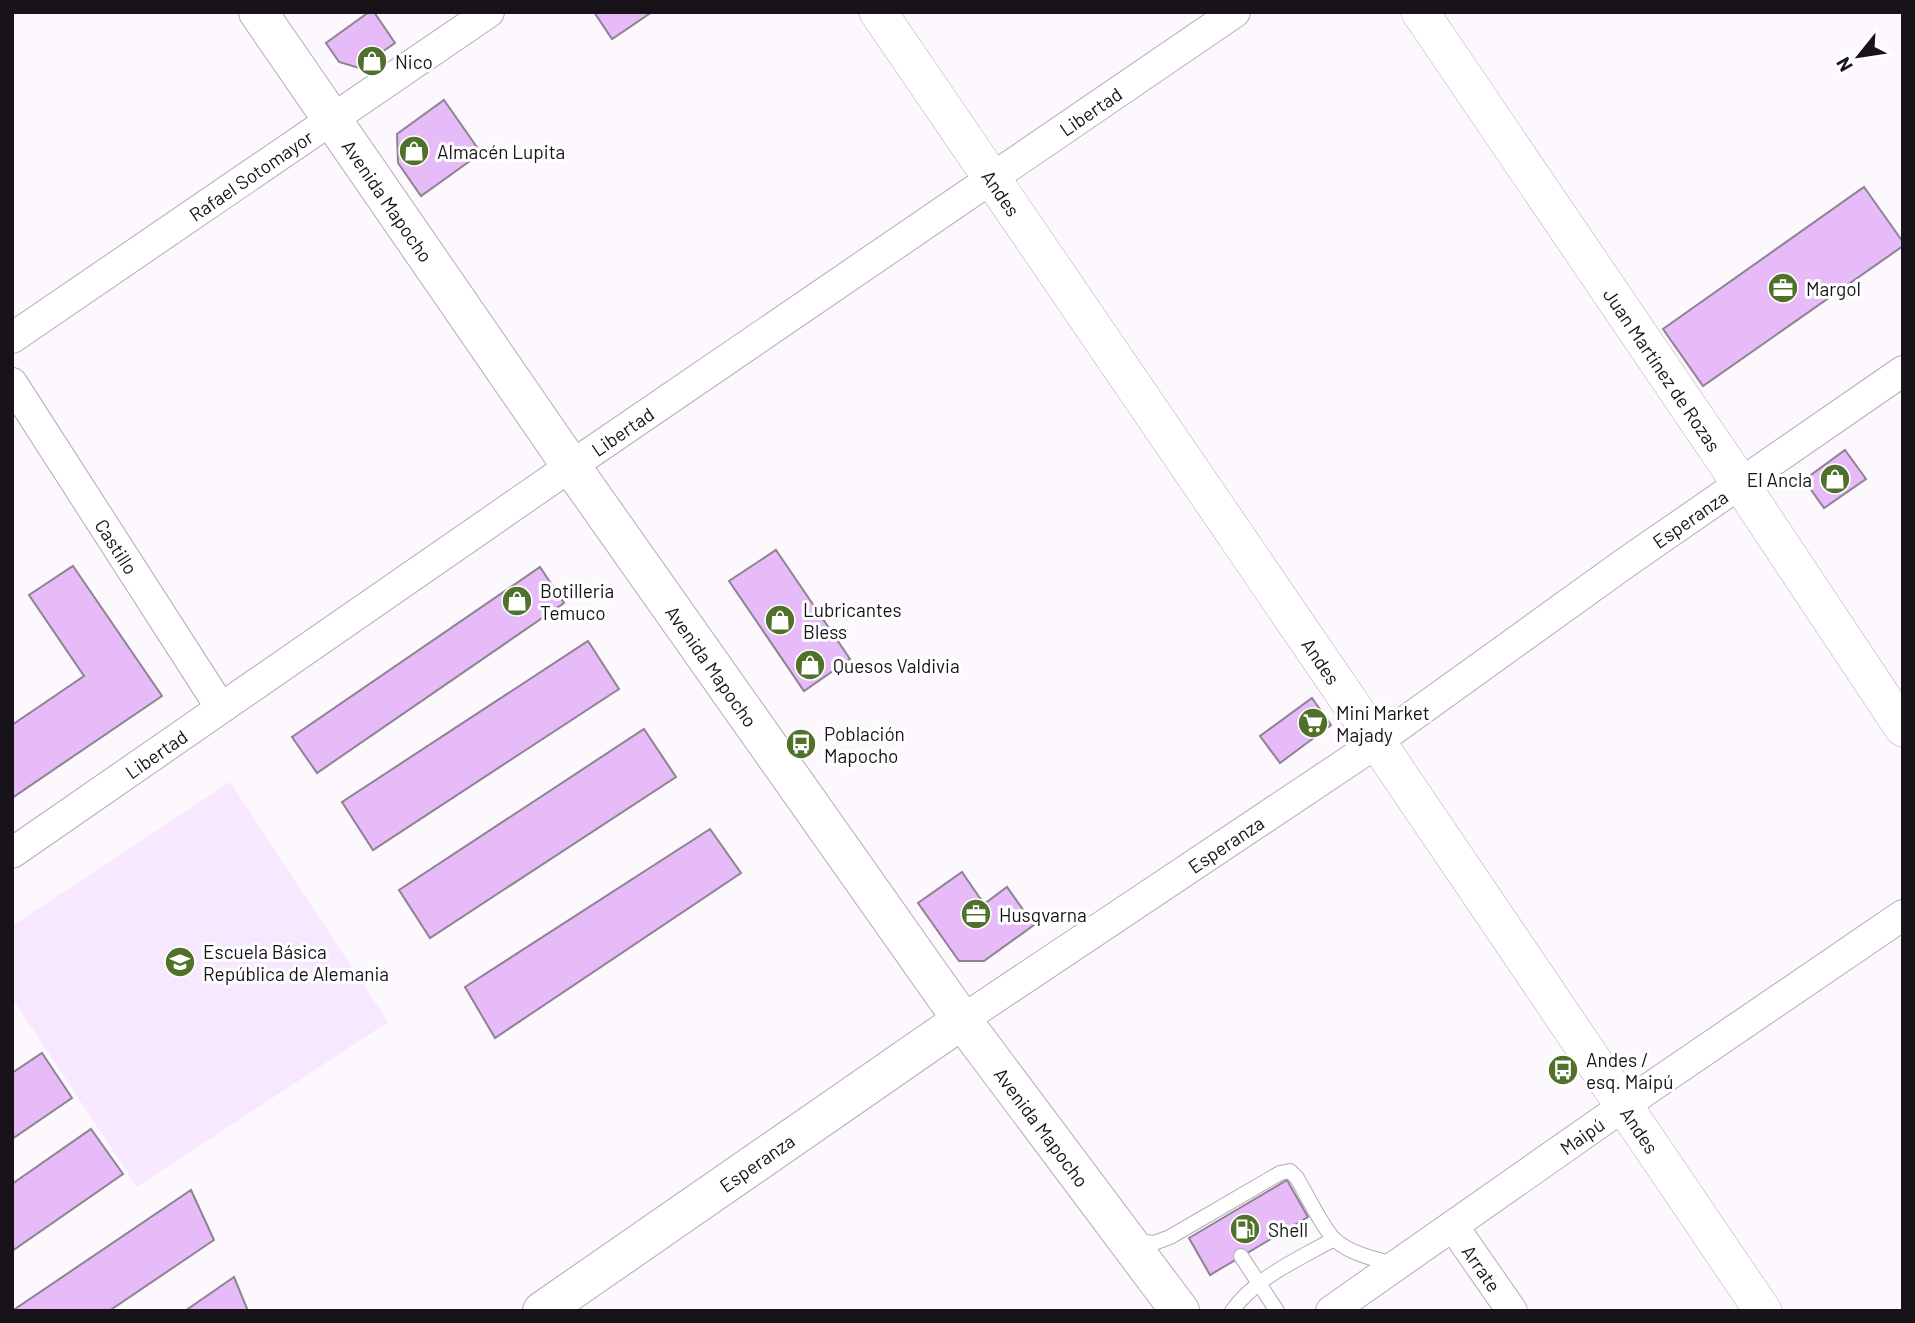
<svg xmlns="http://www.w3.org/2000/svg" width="1915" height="1323" font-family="Barlow,sans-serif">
<rect width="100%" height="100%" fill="#fcf8fe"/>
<path fill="#f8e8ff" d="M 230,782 L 388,1022 L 137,1187 L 12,998 L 12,926 Z"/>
<g fill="#e7baf8" stroke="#8d8392" stroke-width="2">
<path d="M 369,12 L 374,12 L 395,43 L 359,68 L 339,62 L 326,43 Z"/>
<path d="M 594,12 L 652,12 L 612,39 Z"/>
<path d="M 444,100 L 481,153 L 421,196 L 398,163 L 397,134 Z"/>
<path d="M 1864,187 L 1903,242 L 1903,246 L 1703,386 L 1663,329 Z"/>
<path d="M 1845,450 L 1866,479 L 1824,508 L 1804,480 Z"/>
<path d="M 776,550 L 850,659 L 804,691 L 729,581 Z"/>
<path d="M 73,566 L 162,696 L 12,798 L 12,725 L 84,676 L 29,595 Z"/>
<path d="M 540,567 L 564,603 L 317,773 L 292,737 Z"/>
<path d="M 588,641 L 619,689 L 373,850 L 342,802 Z"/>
<path d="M 1312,698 L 1331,725 L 1280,763 L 1260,736 Z"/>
<path d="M 644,729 L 676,777 L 430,938 L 399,890 Z"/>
<path d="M 710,829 L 741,873 L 495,1038 L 465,987 Z"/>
<path d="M 962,872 L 984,904 L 1007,887 L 1034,925 L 984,961 L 959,961 L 918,903 Z"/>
<path d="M 42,1053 L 72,1098 L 12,1139 L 12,1073 Z"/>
<path d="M 91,1129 L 123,1174 L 12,1251 L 12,1184 Z"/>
<path d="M 1287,1180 L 1308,1217 L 1210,1275 L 1189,1238 Z"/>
<path d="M 191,1190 L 214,1240 L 109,1311 L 12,1311 Z"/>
<path d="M 234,1277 L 248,1311 L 185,1311 Z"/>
</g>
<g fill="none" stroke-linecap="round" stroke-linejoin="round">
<g stroke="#b6abba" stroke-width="16">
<g id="service">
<path d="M 1136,1241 L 1154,1243 L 1170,1237 L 1280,1173 L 1290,1171 L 1297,1178 C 1306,1193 1323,1229 1335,1240 C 1351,1254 1376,1260 1397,1264"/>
<path d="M 1241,1256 L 1277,1311"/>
<path d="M 1232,1311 C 1256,1277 1299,1259 1334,1239"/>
</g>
</g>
<g stroke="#b6abba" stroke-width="32">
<g id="minor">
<path id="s1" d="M 12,338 L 489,12"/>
<path id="s2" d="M 12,383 L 221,708"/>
<path id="s3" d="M 12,853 L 571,466 L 1235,12"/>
<path id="s4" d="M 962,1020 L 1357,756 L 1628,561 L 1903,371"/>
<path id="s5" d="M 1453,1226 L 1512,1311"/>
<path id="s6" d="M 1331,1311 L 1648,1089 L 1903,915"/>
</g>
</g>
<g stroke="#b6abba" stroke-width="38">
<g id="tertiary">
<path id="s7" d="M 878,12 L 1377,742 L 1763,1311"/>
<path id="s8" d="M 1420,12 L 1740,483 L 1903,728"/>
</g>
</g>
<g stroke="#b6abba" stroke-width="40">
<g id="secondary">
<path id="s9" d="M 258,12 L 571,466 L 962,1020 L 1180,1311"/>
<path id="s10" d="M 542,1311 L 962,1020"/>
</g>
</g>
<use href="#service" stroke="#fff" stroke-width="14"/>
<use href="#minor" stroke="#fff" stroke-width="30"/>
<use href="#tertiary" stroke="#fff" stroke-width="37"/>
<use href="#secondary" stroke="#fff" stroke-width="38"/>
</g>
<defs>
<g id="shop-disc" transform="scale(1.575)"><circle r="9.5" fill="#4f7129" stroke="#fff"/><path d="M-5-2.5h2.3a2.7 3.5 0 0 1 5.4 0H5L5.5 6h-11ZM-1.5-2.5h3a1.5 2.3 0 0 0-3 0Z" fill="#fff"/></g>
<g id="office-disc" transform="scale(1.575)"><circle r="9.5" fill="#4f7129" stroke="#fff"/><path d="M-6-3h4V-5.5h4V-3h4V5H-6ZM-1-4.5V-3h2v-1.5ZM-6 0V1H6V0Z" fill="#fff"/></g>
<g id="supermarket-disc" transform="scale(1.575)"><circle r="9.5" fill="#4f7129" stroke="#fff"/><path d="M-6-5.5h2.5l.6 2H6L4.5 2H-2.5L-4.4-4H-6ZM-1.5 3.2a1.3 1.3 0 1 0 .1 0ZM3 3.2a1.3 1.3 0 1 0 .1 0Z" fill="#fff"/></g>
<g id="bus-disc" transform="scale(1.575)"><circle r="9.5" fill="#4f7129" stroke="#fff"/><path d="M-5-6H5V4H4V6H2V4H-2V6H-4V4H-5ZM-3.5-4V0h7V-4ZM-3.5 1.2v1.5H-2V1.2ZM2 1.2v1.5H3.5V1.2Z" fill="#fff"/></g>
<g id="school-disc" transform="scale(1.575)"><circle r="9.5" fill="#4f7129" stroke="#fff"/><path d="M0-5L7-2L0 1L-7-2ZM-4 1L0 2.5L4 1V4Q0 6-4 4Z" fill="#fff"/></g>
<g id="fuel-disc" transform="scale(1.575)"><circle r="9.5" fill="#4f7129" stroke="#fff"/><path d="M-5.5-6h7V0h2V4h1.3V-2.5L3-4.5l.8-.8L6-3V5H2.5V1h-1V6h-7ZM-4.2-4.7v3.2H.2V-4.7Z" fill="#fff"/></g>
</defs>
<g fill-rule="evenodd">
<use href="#shop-disc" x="372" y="61"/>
<use href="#shop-disc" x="414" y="151"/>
<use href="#office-disc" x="1783" y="288"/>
<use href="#shop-disc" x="1835" y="479"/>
<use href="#shop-disc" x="517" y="601"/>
<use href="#shop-disc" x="780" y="620"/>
<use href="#shop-disc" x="810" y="665"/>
<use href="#supermarket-disc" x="1313" y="723"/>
<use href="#bus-disc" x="801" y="744"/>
<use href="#office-disc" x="976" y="914"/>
<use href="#school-disc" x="180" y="962"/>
<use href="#bus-disc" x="1563" y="1070"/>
<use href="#fuel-disc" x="1245" y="1229"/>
</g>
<g text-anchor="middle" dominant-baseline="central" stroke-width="6" stroke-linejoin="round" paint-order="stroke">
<g font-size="19" fill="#171318" stroke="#fff" text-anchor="start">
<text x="395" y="61">Nico</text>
<text x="437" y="151">Almacén Lupita</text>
<text x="1806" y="288">Margol</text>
<text x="1812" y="479" text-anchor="end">El Ancla</text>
<text x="540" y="590">Botilleria<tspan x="540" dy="22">Temuco</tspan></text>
<text x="803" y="609">Lubricantes<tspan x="803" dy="22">Bless</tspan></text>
<text x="833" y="665">Quesos Valdivia</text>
<text x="1336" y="712">Mini Market<tspan x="1336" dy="22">Majady</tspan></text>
<text x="824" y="733">Población<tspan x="824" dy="22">Mapocho</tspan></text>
<text x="999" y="914">Husqvarna</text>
<text x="203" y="951">Escuela Básica<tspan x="203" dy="22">República de Alemania</tspan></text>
<text x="1586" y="1059">Andes /<tspan x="1586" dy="22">esq. Maipú</tspan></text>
<text x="1268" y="1229">Shell</text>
</g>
<g font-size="19" fill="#171318" stroke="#fff">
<text stroke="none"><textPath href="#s3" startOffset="1309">Libertad</textPath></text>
<text stroke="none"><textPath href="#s1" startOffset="289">Rafael Sotomayor</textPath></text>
<text stroke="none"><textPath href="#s7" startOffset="219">Andes</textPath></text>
<text stroke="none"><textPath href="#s9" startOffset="229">Avenida Mapocho</textPath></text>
<text stroke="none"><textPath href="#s8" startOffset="432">Juan Martínez de Rozas</textPath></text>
<text stroke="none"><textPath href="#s3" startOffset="742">Libertad</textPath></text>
<text stroke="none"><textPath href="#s4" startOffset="884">Esperanza</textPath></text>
<text stroke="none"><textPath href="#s2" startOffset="194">Castillo</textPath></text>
<text stroke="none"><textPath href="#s7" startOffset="786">Andes</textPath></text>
<text stroke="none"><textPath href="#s9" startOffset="796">Avenida Mapocho</textPath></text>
<text stroke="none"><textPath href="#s3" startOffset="175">Libertad</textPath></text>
<text stroke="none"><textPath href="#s4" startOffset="317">Esperanza</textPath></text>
<text stroke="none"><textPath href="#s9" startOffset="1363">Avenida Mapocho</textPath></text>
<text stroke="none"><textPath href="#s7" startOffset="1353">Andes</textPath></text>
<text stroke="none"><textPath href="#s6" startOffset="306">Maipú</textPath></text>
<text stroke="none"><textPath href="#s10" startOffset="261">Esperanza</textPath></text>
<text stroke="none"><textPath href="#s5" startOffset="51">Arrate</textPath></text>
</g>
</g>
<rect width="1915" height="1323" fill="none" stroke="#171318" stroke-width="28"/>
<g transform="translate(1859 56) rotate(240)" stroke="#ffffff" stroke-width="5" paint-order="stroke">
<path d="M0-5L12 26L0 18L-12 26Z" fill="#171318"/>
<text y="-10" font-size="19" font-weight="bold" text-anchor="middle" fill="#171318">N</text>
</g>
</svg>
